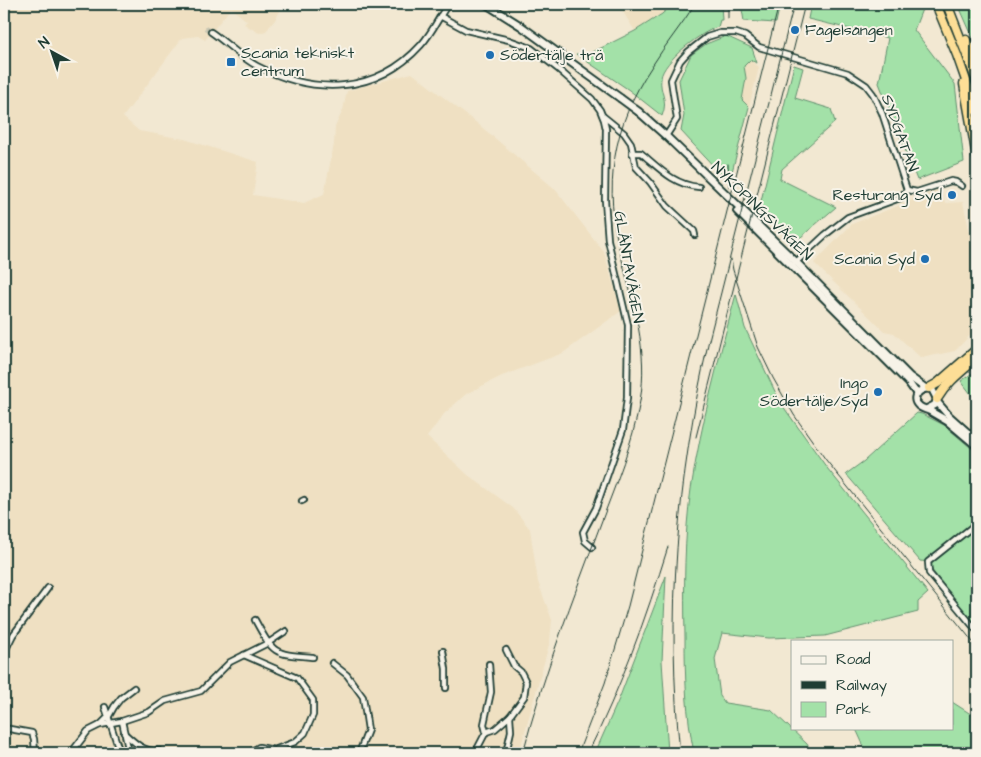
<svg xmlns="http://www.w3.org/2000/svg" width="981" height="757" font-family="'Architects Daughter',sans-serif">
<rect width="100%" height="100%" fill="#f2e8d2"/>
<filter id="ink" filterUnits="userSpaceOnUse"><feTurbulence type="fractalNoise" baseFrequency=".02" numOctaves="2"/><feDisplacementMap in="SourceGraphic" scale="10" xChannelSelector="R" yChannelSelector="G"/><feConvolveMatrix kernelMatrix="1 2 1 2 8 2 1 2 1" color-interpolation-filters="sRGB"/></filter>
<g filter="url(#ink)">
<g fill="#efe0c2">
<path d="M 4,4 L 284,4 L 275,20 L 266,31 L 259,33 L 244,24 L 247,21 L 231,8 L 205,40 L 198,36 L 182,38 L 123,117 L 139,131 L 184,139 L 258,162 L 253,195 L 304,203 L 324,194 L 334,144 L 335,127 L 343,110 L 347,91 L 412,73 L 478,124 L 555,189 L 604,252 L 621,311 L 563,353 L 502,376 L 466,394 L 444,414 L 427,437 L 468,475 L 513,508 L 530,529 L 538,582 L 552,620 L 550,641 L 519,753 L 4,753 Z"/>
<path d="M 618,4 L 673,4 L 662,14 L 635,31 Z"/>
<path d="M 750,60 L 759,67 L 749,107 L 742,100 L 746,78 L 744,66 Z"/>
<path d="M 940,189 L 945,203 L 963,202 L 977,267 L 977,328 L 955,351 L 921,358 L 894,333 L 884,331 L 814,263 L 852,224 Z"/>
</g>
<g fill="#a3e1a8" stroke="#618f6e">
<path d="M 673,4 L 721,4 L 722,20 L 720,20 L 718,27 C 702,31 663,61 661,78 C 659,93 669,99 662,116 L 629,90 L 576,54 L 589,54 L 635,31 L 662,14 Z"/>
<path d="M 741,4 L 780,4 L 776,23 L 744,21 Z"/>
<path d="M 811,4 L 924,4 L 914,30 L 955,84 L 964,162 L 917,180 L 879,83 L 888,38 L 808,19 Z"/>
<path d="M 958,4 L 977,4 L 977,47 Z"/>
<path d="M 726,36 L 752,48 L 757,63 L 750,60 L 744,66 L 746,78 L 742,100 L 749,107 L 729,183 L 681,131 L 684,115 L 679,80 L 691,55 L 706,44 Z"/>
<path d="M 794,65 L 803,68 L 795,98 L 831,109 L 835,122 L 782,169 L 780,179 L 836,207 L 794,243 L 759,209 Z"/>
<path d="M 736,294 L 745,328 L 780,402 L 827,468 L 928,593 L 918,602 L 918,612 L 825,636 L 769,638 L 722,633 L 715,659 L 720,696 L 725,703 L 771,710 L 807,744 L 812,753 L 694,753 C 686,714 685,676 685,637 C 684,587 684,538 691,489 C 701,423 719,358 736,294 Z"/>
<path d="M 977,370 L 977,402 L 961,381 Z"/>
<path d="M 917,413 L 922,414 L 944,425 L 977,453 L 977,627 L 931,569 L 931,562 L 920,561 L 846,474 L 864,461 Z"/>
<path d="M 666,576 L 662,661 L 668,753 L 595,753 L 619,699 Z"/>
<path d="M 952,702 L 977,718 L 977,753 L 867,753 L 856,729 L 952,728 Z"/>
</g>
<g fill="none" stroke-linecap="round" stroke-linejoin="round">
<path stroke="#c8c6b2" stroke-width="4.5" stroke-dasharray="4.5 2" stroke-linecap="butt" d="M 205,28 L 211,32"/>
<g stroke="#1f3d34" stroke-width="8">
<g id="street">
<path d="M 440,16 L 466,30 L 509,40 L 531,48 L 558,69 L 592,99 L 600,110 L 604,120 L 606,129 L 605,200 L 608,240 L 628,325 L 627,398 L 623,430 L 596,508 L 583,532 L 585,541 L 592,547"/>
<path d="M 211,32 C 227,43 240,57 257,66 C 314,95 376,95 421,45 C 432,33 439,17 448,4"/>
<path d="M 603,116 L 624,133 L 631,143 L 636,167 L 650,182 L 667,206 L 694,231 L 695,235"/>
<path d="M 666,136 L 677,119 L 671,80 L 680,61 L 688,52 L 707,37 L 720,33 L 736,33 L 745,36 L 759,47 L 848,73 L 866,85 L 873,94 L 882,113 L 907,190 L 900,198 L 848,217 L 825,235 L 795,263"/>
<path d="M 632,153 L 641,153 C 659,168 674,185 699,187"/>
<path d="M 907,190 L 917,192 L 951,181 L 956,182 L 962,186"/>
<path d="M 302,501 L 304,500"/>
<path d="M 977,523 L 928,562 L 929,573 L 977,631"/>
<path d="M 255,620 C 274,655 274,654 313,657"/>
<path d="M 506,650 L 514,666 L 521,672 L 526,682 L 524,697 L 510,716 L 511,731 L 506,753"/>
<path d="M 443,651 L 446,669 L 446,688"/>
<path d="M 4,653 L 13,635 L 48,588"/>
<path d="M 244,655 L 297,678 L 313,700 L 313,715 L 305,733 L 295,742 L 274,750 L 259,747 L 249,753"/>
<path d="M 332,663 L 347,675 L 363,697 L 368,730 L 359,753"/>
<path d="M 105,707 L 120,753"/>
<path d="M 122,721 L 129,753"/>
<path d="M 100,725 L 122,721 L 149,712 L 165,701 L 201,691 L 230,662 L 268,643 L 286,631"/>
<path d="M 4,728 L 32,733 L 34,739 L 35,753"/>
<path d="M 486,732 L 495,729 L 510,716"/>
<path d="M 124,733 C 136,744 144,752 160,751"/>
<path d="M 71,753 L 88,731 L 100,725 L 109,716 L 114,707 L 121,698 L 134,688"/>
<path d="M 475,753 L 486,732 L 484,724 L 491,692 L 489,664"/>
</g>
</g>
<g stroke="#1f3d34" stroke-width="10">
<g id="secondary">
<path d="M 486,4 L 521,26 L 620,98"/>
<path d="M 639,112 L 666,136 L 796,262 L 910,377 L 925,388"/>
<path d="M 737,211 L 909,383 L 917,394"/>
<path d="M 937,402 L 949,416 L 977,441"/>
<path d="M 927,409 L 935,405 L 937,399 L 932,389 C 921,386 909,397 919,406 C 922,409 926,409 930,411 C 935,414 941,417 947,421 C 957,429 967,438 977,446"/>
</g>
</g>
<g stroke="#1f3d34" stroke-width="11">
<g id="highway">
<path d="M 936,4 L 957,55 L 977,112"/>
<path d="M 947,4 L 977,81"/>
<path d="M 966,40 L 977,60"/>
<path d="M 964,84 L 977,157"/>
<path d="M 929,388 L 938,383 L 977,349"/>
<path d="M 937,399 C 947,382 962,371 977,358"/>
</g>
</g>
<use href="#street" stroke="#f7f3e8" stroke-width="4.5"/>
<use href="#secondary" stroke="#f7f3e8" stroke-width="6"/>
<use href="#highway" stroke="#fdde96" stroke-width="8"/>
<g stroke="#1f3d34" stroke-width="1">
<path d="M 728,18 L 728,4"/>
<path d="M 728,164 L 729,187"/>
<path d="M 731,259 L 733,270 L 758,347 L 773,378 L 794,415 L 826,460 L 977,647"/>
<path d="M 696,437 L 805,4"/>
<path d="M 523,753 C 543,675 573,599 601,523 C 616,483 633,443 640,401 C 649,351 633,304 621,256 C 603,187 612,126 652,66 C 665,45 682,25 695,4"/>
<path d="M 578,753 L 605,683 L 628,606 L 779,4"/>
<path d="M 588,753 C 621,687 646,618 668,547"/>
<path d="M 680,753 C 666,615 677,479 708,344 L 794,4"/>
</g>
<g stroke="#1f3d34" stroke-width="10" stroke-linecap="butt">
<path id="secondary-bridge" d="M 620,98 L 639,112"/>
</g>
<use href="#secondary-bridge" stroke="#f7f3e8" stroke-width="6"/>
</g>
</g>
<g fill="#1f6fb2" stroke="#f7f3e8" stroke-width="2">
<circle cx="795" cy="30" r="5"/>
<circle cx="490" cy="55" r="5"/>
<rect x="226" y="57" width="10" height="10" rx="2.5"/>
<circle cx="952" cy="195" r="5"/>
<circle cx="925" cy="259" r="5"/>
<circle cx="878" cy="392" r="5"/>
</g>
<g text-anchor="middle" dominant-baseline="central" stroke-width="4" stroke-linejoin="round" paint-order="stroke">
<g font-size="16" fill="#1f3d34" stroke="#f7f3e8" text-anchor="start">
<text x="805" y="30">Fågelsången</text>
<text x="241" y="53">Scania tekniskt<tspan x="241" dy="18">centrum</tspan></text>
<text x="500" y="55">Södertälje trä</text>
<text x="942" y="195" text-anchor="end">Resturang Syd</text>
<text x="915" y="259" text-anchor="end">Scania Syd</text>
<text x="868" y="383" text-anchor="end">Ingo<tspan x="868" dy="18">Södertälje/Syd</tspan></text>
</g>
<g font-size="16" fill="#1f3d34" stroke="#f7f3e8">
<text transform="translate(900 133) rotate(70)">SYDGATAN</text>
<text transform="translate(762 211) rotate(44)">NYKÖPINGSVÄGEN</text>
<text transform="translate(629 267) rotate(80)">GLÄNTAVÄGEN</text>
</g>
</g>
<rect width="981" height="757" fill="none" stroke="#f7f3e8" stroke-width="20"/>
<rect x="10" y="10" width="961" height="737" fill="none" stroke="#1f3d34" stroke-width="2" filter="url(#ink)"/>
<rect x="791" y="640" width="162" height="90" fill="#f7f3e8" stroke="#a1aaa0"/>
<rect x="801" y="656" width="25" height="8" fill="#f7f3e8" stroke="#a1aaa0"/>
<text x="836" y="664" font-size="15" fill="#1f3d34">Road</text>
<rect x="801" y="681" width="25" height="8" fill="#1f3d34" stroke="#a1aaa0"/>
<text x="836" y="690" font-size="15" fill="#1f3d34">Railway</text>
<rect x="801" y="702" width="25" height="15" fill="#a3e1a8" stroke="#a1aaa0"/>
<text x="836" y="714" font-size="15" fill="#1f3d34">Park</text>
<g transform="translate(52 52) rotate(320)" stroke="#f7f3e8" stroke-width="4" paint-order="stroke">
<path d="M0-4L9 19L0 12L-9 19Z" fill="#1f3d34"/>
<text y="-8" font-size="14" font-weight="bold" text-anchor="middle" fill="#1f3d34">N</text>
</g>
</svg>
